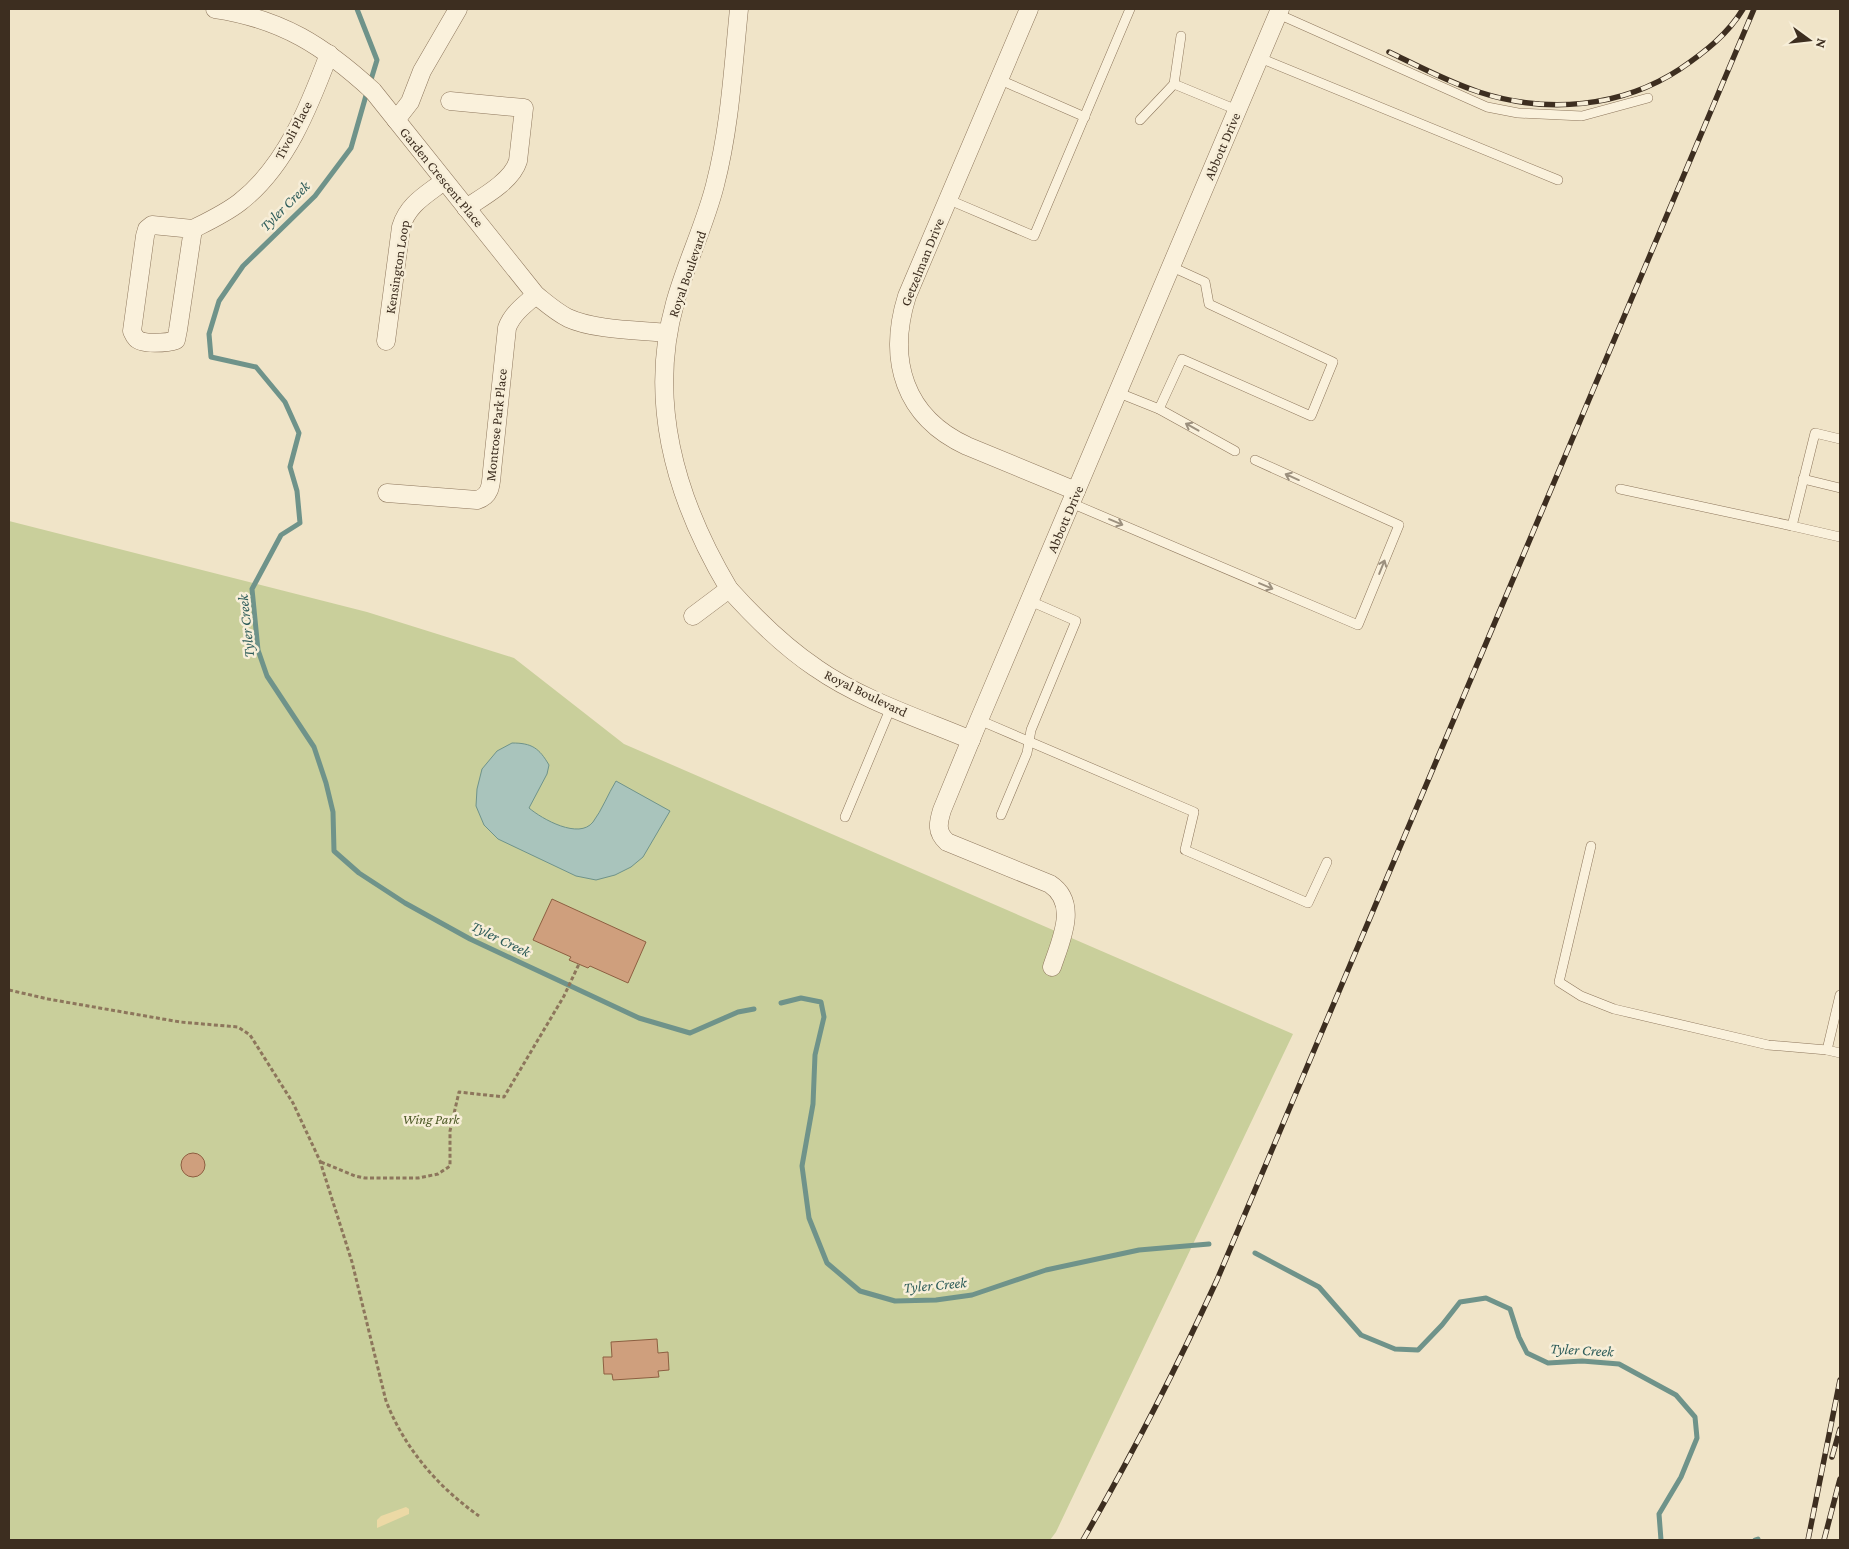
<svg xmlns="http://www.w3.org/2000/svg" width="1849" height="1549" font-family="'Crimson Pro',serif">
<rect width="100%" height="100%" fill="#f0e4c8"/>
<path fill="#c9cf9b" d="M 9,521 L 367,612 L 514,658 L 624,744 L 1293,1034 L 1056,1532 L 1050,1540 L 9,1540 Z"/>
<path fill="#ecd9a5" d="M 406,1507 L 409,1509 L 409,1514 L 377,1528 L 377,1520 L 381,1516 Z"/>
<path fill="#a9c4bc" stroke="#6f938a" d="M 512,743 C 532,743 539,748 549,765 L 547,774 L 529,808 C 542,819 579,840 593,822 C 602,810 608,794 616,781 L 670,811 L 643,857 L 631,867 L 615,875 L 596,880 L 576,876 L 498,839 L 484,825 L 476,806 L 477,789 L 482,769 L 497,751 Z"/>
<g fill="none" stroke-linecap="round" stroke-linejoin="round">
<g stroke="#6f938a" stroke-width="5">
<path d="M 357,9 L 377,60 L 370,83"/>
<path d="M 367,92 L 351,148 L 315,196 L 243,266 L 219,301 L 209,334 L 211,357 L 256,367 L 285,402 L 299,433 L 290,467 L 297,491 L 300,523 L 281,535 L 252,589 L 258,650 L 267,676 L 314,747 L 326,783 L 333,812 L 334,851 L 359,873 L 405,903 L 470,939 L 639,1018 L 690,1033 L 738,1012 L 754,1009"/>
<path d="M 781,1003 L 801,998 L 821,1002 L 824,1017 L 815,1055 L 813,1104 L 802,1166 L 809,1218 L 827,1263 L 860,1291 L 895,1301 L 936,1300 L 972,1295 L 1046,1270 L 1139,1250 L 1209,1244"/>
<path d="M 1255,1253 L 1319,1287 L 1361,1335 L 1395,1349 L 1418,1350 L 1442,1325 L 1460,1302 L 1486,1298 L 1510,1309 L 1519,1337 L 1527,1353 L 1548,1363 L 1582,1361 L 1619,1364 L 1676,1395 L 1695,1417 L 1697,1438 L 1681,1477 L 1659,1514 L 1661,1540"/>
<path d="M 1755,1540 L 1758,1539"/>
</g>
</g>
<g fill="#cf9f7d" stroke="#8d5f41">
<path d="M 552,899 L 646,942 L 628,983 L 590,966 L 588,968 L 569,960 L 571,957 L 533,940 Z"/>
<circle cx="193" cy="1165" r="12"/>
<path d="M 657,1339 L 658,1353 L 668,1352 L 669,1370 L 658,1371 L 659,1377 L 613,1380 L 612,1374 L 604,1374 L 603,1357 L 612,1357 L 611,1342 Z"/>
</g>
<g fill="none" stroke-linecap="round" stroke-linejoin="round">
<g stroke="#8d765c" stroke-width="10">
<g id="service">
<path d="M 1278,14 L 1487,107 L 1518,113 L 1582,116 L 1648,98"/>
<path d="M 1181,36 L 1174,84 L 1237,110"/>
<path d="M 1260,58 L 1558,180"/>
<path d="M 998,79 L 1085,117"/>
<path d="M 1140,120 L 1174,84"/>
<path d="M 947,199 L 1034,236 L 1130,9"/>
<path d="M 1119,393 L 1159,409 L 1235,451"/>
<path d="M 1159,409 L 1182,359 L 1311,416 L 1333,362 L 1209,304 L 1205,282 L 1172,267"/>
<path d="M 1840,439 L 1815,433 L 1792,526 L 1840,537"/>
<path d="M 1803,479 L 1840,488"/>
<path d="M 1620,489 L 1792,526"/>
<path d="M 1071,503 L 1358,625 L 1399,525 L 1255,460"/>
<path d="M 979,720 L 1194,812 L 1185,850 L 1308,903 L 1327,862"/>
<path d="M 1001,815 L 1027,753 L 1031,730 L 1076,621 L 1030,601"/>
<path d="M 845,817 L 891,707"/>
<path d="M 1591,846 L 1559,982 L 1581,996 L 1614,1009 L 1768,1045 L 1827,1050"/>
<path d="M 1840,995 L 1827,1050 L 1840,1053"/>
</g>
</g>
<g stroke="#8d765c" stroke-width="19">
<g id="minor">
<path d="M 215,9 C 282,19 324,46 373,91 L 536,295 C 546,303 556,312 568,318 C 594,330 638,330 668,333"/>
<path d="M 1029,9 L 907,296 C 887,360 904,417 967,446 L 1076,491"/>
<path d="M 450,101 L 524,108 L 518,161 C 512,181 483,197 466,208"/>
<path d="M 396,120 L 410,102 L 422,71 L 458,9"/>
<path d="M 152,225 L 193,229 L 178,330 L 176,340 C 168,343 141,345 136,338 C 134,336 133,333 132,331 L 145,236 L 147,229 Z"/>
<path d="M 193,229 C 209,221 226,213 240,202 C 286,166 309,107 329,54"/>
<path d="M 386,341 L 401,227 C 408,204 426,195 444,181"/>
<path d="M 387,493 L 477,500 C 491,496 491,484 492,471 L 507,328 C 512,314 524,305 536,295"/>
<path d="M 729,589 C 755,618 783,646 816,668 C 860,699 921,719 971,740"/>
<path d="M 693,616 L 729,589 C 677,502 647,403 675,303 C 686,263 705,225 715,185 C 730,127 733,68 739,9"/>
<path d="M 1052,967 C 1061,940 1079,903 1050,884 L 947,842 C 936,832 938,823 942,810 L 979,720 L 1280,9"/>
</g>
</g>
<g stroke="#8d765c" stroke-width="3" stroke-dasharray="4 2.5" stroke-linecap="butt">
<path d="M 9,990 L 48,999 L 180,1022 L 238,1027 L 250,1035 L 293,1103 L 320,1161 L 352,1262 L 386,1401 C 405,1449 437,1486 479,1516"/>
<path d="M 321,1162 L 355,1176 L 365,1178 L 418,1178 L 438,1174 L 450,1166 L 450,1131 L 459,1092 L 504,1097 L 564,996 L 579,964"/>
</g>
<use href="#service" stroke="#faf1dc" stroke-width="9"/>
<use href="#minor" stroke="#faf1dc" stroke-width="18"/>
<g stroke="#3d2e20" stroke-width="5.5">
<g id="rail">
<path d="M 1389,52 C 1418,66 1448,82 1479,92 C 1546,114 1621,108 1680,69 C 1705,52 1728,34 1743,9"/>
<path d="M 1832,1457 L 1840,1429"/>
<path d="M 1083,1540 C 1132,1455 1176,1369 1217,1280 L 1754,9"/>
<path d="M 1808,1540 L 1840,1380"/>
<path d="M 1824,1540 L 1840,1479"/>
</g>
</g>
<use href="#rail" stroke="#f7eed8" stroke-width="4" stroke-dasharray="11" stroke-linecap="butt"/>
</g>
<defs><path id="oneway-shaft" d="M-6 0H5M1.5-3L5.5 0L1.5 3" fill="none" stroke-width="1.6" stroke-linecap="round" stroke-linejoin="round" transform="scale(1.25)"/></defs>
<g stroke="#9c907e">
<use href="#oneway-shaft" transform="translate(1192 427) rotate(-151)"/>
<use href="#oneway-shaft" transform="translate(1292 477) rotate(-156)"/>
<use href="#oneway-shaft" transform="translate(1116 522) rotate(23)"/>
<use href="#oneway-shaft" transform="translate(1382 567) rotate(-68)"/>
<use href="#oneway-shaft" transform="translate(1266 586) rotate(23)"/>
</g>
<g text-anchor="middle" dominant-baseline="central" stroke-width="5" stroke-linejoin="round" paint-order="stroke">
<g font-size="14" fill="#3d2e20" stroke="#f7eed8">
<text transform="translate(293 130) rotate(-62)">Tivoli Place</text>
<text transform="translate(1222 146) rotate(-67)">Abbott Drive</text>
<text transform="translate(442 177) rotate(51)">Garden Crescent Place</text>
<text transform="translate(922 262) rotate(-68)">Getzelman Drive</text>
<text transform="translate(397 267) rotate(-81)">Kensington Loop</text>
<text transform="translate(687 274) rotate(-71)">Royal Boulevard</text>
<text transform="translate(496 425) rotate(-84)">Montrose Park Place</text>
<text transform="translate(1065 519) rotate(-67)">Abbott Drive</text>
<text transform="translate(866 693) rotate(26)">Royal Boulevard</text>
</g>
<g font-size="14" font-style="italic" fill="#4d5a26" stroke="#f7eed8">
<text x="431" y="1119">Wing Park</text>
</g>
<g font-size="15" font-style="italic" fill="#2f5d5a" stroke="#f7eed8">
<text transform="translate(285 206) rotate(-45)">Tyler Creek</text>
<text transform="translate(246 626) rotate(-96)">Tyler Creek</text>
<text transform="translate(501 939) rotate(26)">Tyler Creek</text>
<text transform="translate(935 1285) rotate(-5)">Tyler Creek</text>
<text transform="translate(1582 1350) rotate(3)">Tyler Creek</text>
</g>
</g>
<rect width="1849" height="1549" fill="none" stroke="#3d2e20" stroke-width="20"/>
<g transform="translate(1809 40) rotate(105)" stroke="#f7eed8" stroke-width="4" paint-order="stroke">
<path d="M0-4L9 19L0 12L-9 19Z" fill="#3d2e20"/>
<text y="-8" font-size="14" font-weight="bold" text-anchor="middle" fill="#3d2e20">N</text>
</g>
</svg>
